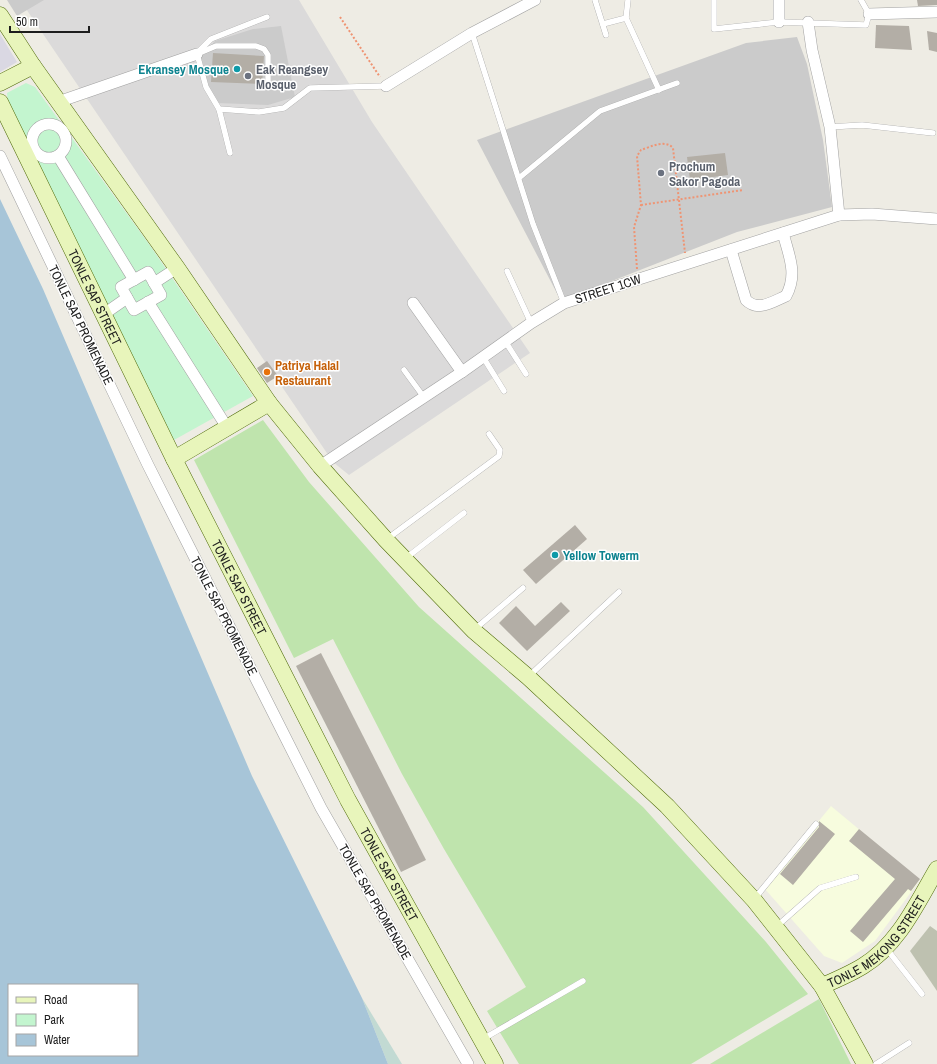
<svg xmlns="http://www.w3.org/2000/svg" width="937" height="1064" font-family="'Archivo Narrow',sans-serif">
<rect width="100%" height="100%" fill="#eeece4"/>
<path fill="#dbdada" d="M 20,0 L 299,0 L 372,122 L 530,353 L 349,475 L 333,462 Z"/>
<path fill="#f7fcde" d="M 831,806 L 920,880 L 875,941 L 842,963 L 824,956 L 764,888 Z"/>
<g fill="#cbcbcb">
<path d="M 7,0 L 44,0 L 17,16 Z"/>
<path d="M 281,26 L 295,97 L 268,105 L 217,103 L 207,86 L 201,57 L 215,41 L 253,29 Z"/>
<path d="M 797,37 L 807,64 L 823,140 L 832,207 L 737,232 L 561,301 L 477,140 L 746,43 Z"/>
</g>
<path fill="#bec1b0" d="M 930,926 L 937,931 L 937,991 L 910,951 Z"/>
<g fill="#bfe4ad">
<path d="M 263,420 L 309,482 L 419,607 L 643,807 L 766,942 L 808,994 L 691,1064 L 519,1064 L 487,1011 L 526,987 L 444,849 L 402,774 L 333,639 L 294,658 L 194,460 Z"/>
<path d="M 819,999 L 851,1064 L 710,1064 Z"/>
</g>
<path fill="#c2dad3" d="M 362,998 L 402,1064 L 388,1064 Z"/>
<path fill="#c3f5cf" d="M 26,83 L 35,87 L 151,247 L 253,396 L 174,440 L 8,105 L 7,93 Z"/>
<path fill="#dad8e3" d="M 0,34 L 17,62 L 0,72 Z"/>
<path fill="#a7c5d8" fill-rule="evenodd" d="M 0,199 L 43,289 L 252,776 L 362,998 L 388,1064 L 0,1064 ZM 9,985 L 137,985 L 137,1055 L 9,1055 Z"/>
<g fill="#b3aea6">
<path d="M 917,0 L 937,0 L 937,5 L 918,6 Z"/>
<path d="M 876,25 L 909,26 L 912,50 L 875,48 Z"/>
<path d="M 927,31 L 937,33 L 937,52 L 929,50 Z"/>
<path d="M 213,53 L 264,56 L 262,84 L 211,82 Z"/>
<path d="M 725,153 L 728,175 L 690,180 L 687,157 Z"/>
<path d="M 267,361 L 278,376 L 267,383 L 257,368 Z"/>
<path d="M 575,525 L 587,539 L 536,584 L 523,570 Z"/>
<path d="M 561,602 L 570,611 L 527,651 L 499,623 L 516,606 L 535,626 Z"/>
<path d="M 321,653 L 426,860 L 401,872 L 296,666 Z"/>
<path d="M 819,821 L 835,834 L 793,885 L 780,874 L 819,827 Z"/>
<path d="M 859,829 L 920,879 L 911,891 L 908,889 L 863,942 L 850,931 L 895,879 L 849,841 Z"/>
</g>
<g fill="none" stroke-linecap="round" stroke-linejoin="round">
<g stroke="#a1a1a1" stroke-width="6">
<g id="lane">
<path d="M 595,0 L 606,35"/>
<path d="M 714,0 L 714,29 L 779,22 L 866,25 L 869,14 L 861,0"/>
<path d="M 626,18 L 659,90"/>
<path d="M 603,24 L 626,18 L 628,0"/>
<path d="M 472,33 L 533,224 L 564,303"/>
<path d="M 198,52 L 211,39 L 267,17"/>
<path d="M 197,54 L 206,87 L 219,109 L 259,112 L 284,108 L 310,88 L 386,86"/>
<path d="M 197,54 L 216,46 L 256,46 L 264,49 L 268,55 L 268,87"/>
<path d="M 219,109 L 230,153"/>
<path d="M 830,127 L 862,125 L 933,133"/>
<path d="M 519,178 L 600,111 L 677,83"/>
<path d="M 507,271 L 531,323"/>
<path d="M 505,341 L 526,374"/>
<path d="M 483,357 L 504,391"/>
<path d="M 404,370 L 423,396"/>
<path d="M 387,539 L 499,456 L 500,450 L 489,434"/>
<path d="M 406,558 L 464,513"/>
<path d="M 475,629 L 523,588"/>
<path d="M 529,676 L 619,592"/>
<path d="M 755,898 L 816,824"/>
<path d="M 776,927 L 820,888 L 856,877"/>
<path d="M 886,948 L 922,994"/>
<path d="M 483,1039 L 583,981"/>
<path d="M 876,1064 L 909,1043"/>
</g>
</g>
<g stroke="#a1a1a1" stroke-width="12">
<g id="street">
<path d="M 869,14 L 937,12"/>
<path d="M 779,22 L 779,0"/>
<path d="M 808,22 L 812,50 L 830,127 L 839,215"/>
<path d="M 386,86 L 472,33 L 535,0"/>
<path d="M 58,102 L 197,54"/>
<circle cx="49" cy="141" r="17"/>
<path d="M 0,156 L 148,465 L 321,808 L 468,1064"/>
<path d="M 58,156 L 134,280"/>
<path d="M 731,250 L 746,300 C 758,312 772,302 786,296 C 798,274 789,256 783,233"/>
<path d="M 148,272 L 161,295 L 134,310 L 121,287 Z"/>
<path d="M 154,283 L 177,268"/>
<path d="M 148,302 L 228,429"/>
<path d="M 413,303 L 462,372"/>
<path d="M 104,314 L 127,298"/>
<path d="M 320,466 L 462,372 L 531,323 L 564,303 L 839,215 L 872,214 L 937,219"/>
</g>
</g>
<g stroke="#516c0c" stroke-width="17">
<g id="secondary">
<path d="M 0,15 L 33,66 L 177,268 L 269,403 L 320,466 L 386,540 L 474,631 L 528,677 L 667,806 L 754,900 L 822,986 L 865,1064"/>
<path d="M 0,83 L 33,66"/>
<path id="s1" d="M 0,102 L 174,459 L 348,800 L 495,1064"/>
<path d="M 174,459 L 269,403"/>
<path id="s2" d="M 822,986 C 836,980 850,974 863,966 C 898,945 917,903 937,869"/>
</g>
</g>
<g stroke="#ef9473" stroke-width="2" stroke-dasharray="2 2" stroke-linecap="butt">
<path d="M 340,17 L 380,77"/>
<path d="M 641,205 L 743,190"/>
<path d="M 637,269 L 634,227 L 641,205 L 637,156 L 641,150 C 650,147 665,139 673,148 L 685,253"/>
</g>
<use href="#lane" stroke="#fff" stroke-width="5.5"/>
<use href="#street" stroke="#fff" stroke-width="11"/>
<use href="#secondary" stroke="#e8f5bb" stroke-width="16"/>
</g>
<g fill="#0f9aa8" stroke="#fff" stroke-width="1.5">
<circle cx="237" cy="69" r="4"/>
<circle cx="555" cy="555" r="4"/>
</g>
<g fill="#6b7280" stroke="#fff" stroke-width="1.5">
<circle cx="248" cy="76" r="4"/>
<circle cx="661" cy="173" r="4"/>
</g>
<circle fill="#e8710a" stroke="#fff" stroke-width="1.5" cx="267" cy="372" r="4"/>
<g text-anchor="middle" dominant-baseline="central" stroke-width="3" stroke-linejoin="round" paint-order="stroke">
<g font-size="13" font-weight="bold" fill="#0d838f" stroke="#fff" text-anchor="end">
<text x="229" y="69">Ekransey Mosque</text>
<text x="563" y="555" text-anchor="start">Yellow Towerm</text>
</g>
<g font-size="13" font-weight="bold" fill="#5b616d" stroke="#fff" text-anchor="start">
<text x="256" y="69">Eak Reangsey<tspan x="256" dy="15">Mosque</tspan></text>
<text x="669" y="166">Prochum<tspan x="669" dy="15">Sakor Pagoda</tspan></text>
</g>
<g font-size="13" fill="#1d1d1d" stroke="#fff">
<text transform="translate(608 289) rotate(-18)">STREET 1CW</text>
<text stroke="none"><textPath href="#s1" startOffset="217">TONLE SAP STREET</textPath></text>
<text transform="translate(81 325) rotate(64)">TONLE SAP PROMENADE</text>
<text stroke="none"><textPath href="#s1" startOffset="541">TONLE SAP STREET</textPath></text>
<text transform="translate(224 616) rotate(63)">TONLE SAP PROMENADE</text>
<text stroke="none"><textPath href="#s1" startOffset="865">TONLE SAP STREET</textPath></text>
<text transform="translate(375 902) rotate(60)">TONLE SAP PROMENADE</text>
<text stroke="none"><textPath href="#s2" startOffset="72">TONLE MEKONG STREET</textPath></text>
</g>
<g font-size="13" font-weight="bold" fill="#c56008" stroke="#fff" text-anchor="start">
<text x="275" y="365">Patriya Halal<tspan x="275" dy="15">Restaurant</tspan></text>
</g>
</g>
<rect x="8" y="984" width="130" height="72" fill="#ffffff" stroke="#a5a5a5"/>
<rect x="16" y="997" width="20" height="6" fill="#e8f5bb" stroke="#a5a5a5"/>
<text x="44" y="1004" font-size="12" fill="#1d1d1d">Road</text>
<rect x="16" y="1014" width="20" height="12" fill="#c3f5cf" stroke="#a5a5a5"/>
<text x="44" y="1024" font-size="12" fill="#1d1d1d">Park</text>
<rect x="16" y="1034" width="20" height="12" fill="#a7c5d8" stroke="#a5a5a5"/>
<text x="44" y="1044" font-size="12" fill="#1d1d1d">Water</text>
<path d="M10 26v6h79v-6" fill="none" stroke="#1d1d1d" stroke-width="2"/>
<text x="16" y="26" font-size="12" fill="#1d1d1d" stroke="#ffffff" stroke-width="3" paint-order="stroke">50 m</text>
</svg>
